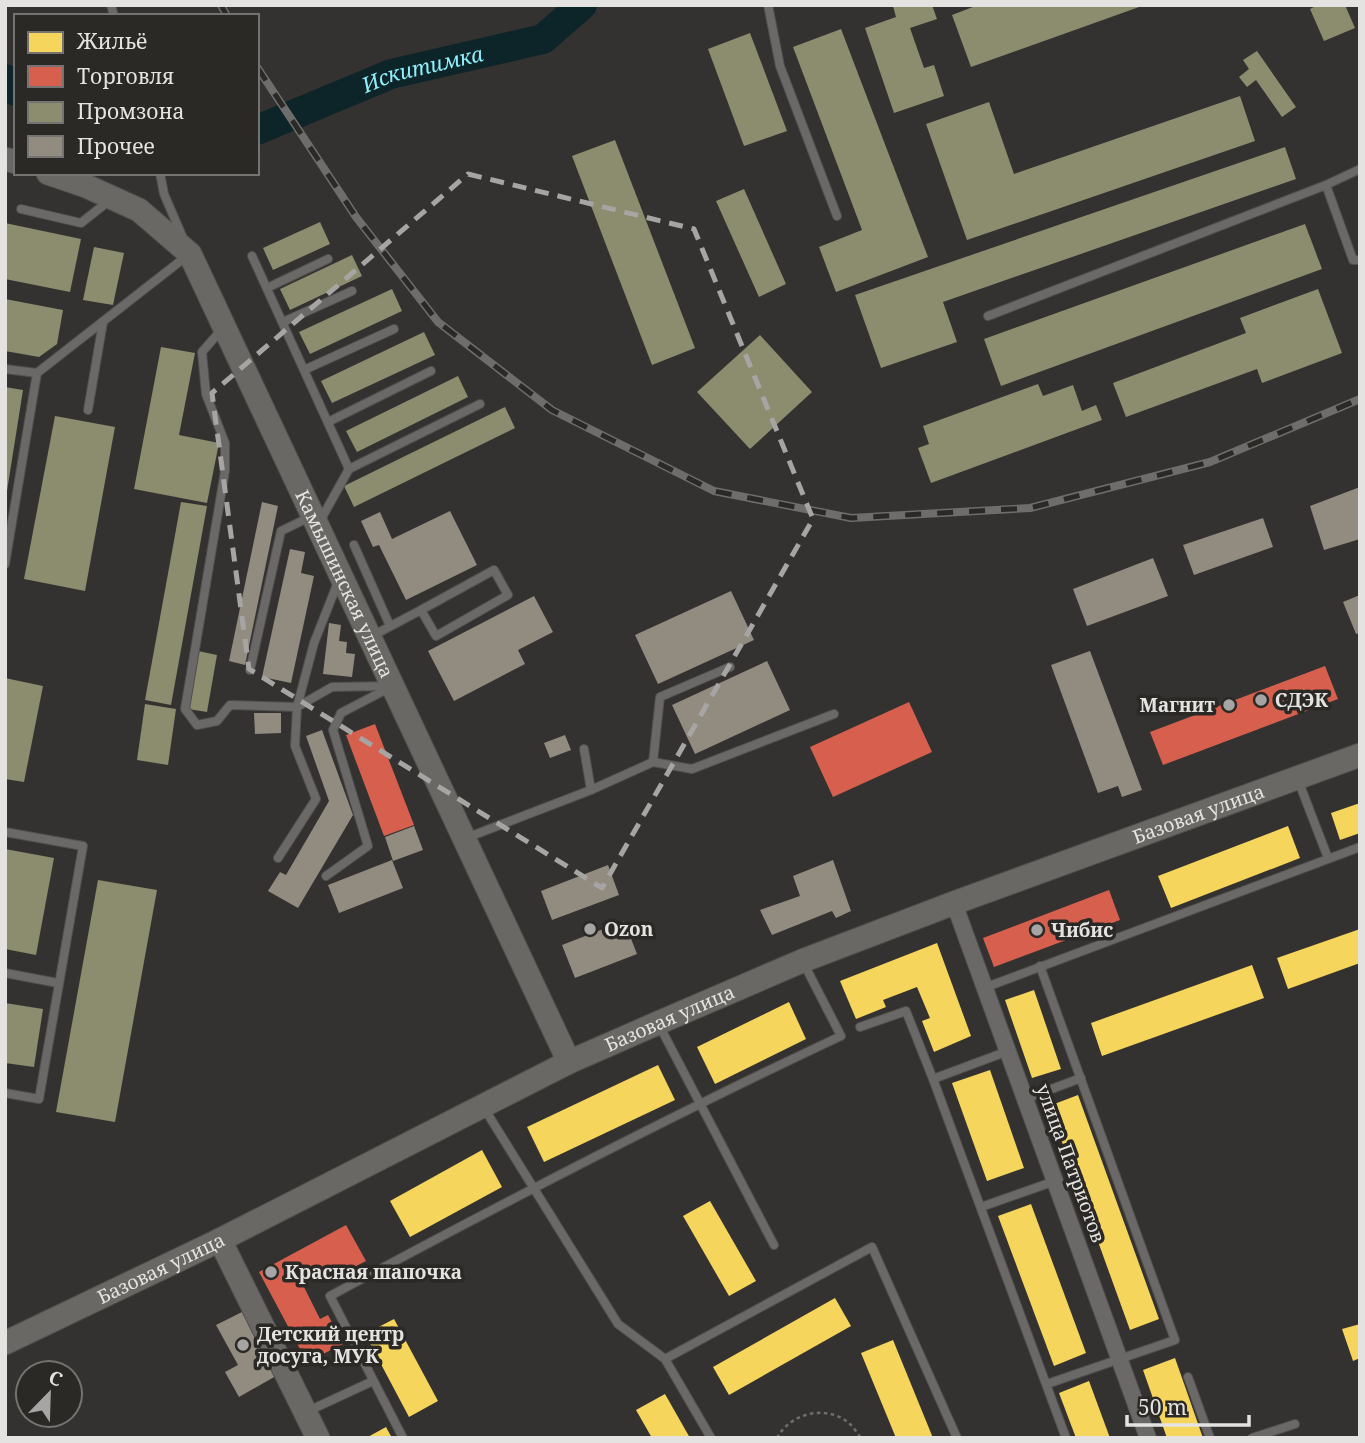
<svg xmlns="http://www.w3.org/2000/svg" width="1365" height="1443" font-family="'Noto Serif',serif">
<rect width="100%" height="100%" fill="#343230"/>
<g fill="#f6d55c">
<path d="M 1360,803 L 1360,833 L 1340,840 L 1331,813 Z"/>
<path d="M 1288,826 L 1300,858 L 1171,908 L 1158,876 Z"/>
<path d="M 1360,929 L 1360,963 L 1288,989 L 1277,958 Z"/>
<path d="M 937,943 L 971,1036 L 934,1052 L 922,1021 L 930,1018 L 917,987 L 883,1000 L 886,1007 L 856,1019 L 840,981 Z"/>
<path d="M 1252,965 L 1264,998 L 1102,1056 L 1091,1023 Z"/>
<path d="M 1034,990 L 1061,1069 L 1032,1078 L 1005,1000 Z"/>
<path d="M 789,1002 L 806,1039 L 715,1084 L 697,1047 Z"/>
<path d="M 658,1065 L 675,1100 L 544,1162 L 527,1127 Z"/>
<path d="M 990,1070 L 1024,1168 L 987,1181 L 952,1083 Z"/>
<path d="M 1078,1095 L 1159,1319 L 1130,1330 L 1049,1106 Z"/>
<path d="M 482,1150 L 502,1187 L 410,1237 L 390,1201 Z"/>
<path d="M 710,1201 L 756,1281 L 729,1296 L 683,1216 Z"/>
<path d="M 1031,1204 L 1086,1353 L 1054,1366 L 998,1216 Z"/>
<path d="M 835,1298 L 851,1326 L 729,1395 L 713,1367 Z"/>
<path d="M 394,1319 L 438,1401 L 409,1417 L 365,1334 Z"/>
<path d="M 1360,1324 L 1360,1358 L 1353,1361 L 1342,1329 Z"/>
<path d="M 893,1340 L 933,1438 L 896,1438 L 861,1353 Z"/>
<path d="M 1175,1358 L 1203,1438 L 1167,1438 L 1143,1370 Z"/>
<path d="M 1089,1381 L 1110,1438 L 1076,1438 L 1059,1393 Z"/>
<path d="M 665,1394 L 690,1438 L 652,1438 L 636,1410 Z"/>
<path d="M 386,1427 L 392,1438 L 366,1438 Z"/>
</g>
<g fill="#d6604d">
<path d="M 1325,666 L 1338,699 L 1163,765 L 1150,732 Z"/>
<path d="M 909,702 L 932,752 L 833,797 L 810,747 Z"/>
<path d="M 375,724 L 414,825 L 384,836 L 346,735 Z"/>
<path d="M 1109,890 L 1120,920 L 994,967 L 983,938 Z"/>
<path d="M 346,1225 L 366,1261 L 337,1276 L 334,1269 L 303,1285 L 320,1319 L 328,1315 L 343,1344 L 307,1362 L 259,1272 Z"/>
</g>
<g fill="#8c8c6e">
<path d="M 932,5 L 937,19 L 910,28 L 924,68 L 934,65 L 944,96 L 894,113 L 865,28 L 896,17 L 893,6 L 895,5 Z"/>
<path d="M 978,5 L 1142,5 L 1142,6 L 971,67 L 952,15 Z"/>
<path d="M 1318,5 L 1345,5 L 1355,28 L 1324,41 L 1310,9 Z"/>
<path d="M 841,29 L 928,257 L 836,292 L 819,247 L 862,230 L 793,47 Z"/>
<path d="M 750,33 L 787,131 L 744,146 L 708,49 Z"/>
<path d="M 1257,51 L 1296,107 L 1282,117 L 1256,80 L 1247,87 L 1239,77 L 1249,69 L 1243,60 Z"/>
<path d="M 1240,96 L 1255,141 L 967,240 L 926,124 L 989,102 L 1014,174 Z"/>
<path d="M 615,140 L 695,348 L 652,365 L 572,156 Z"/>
<path d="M 1285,147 L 1296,179 L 943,302 L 957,342 L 881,368 L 855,295 Z"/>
<path d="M 744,189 L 786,284 L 759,297 L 716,201 Z"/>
<path d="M 320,222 L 330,244 L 273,270 L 263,248 Z"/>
<path d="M 5,223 L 81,239 L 70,292 L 5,279 Z"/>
<path d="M 1305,224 L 1322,269 L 1001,386 L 984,339 Z"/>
<path d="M 94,247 L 124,253 L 113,305 L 83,300 Z"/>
<path d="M 352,255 L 362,276 L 290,310 L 280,289 Z"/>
<path d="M 392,289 L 402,311 L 310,354 L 299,332 Z"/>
<path d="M 1318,289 L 1342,353 L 1262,383 L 1257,369 L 1126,417 L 1113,383 L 1246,333 L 1240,318 Z"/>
<path d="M 5,299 L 63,310 L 57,344 L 39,357 L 5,351 L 7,304 Z"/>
<path d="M 424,332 L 435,355 L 332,403 L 321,381 Z"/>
<path d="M 760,335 L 812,392 L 750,449 L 697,392 Z"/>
<path d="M 161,347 L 195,353 L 179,435 L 219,443 L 207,503 L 134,489 Z"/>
<path d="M 458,376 L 468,397 L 357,452 L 346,431 Z"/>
<path d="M 1038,384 L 1043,396 L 1073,385 L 1082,411 L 1096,405 L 1102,420 L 931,483 L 918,448 L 929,444 L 923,426 Z"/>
<path d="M 5,387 L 23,390 L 7,491 L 5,491 Z"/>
<path d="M 505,407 L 515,428 L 354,507 L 344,486 Z"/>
<path d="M 55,416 L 115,427 L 85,591 L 24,579 Z"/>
<path d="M 181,502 L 207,506 L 171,705 L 145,700 Z"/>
<path d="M 198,651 L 217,655 L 207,712 L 188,709 Z"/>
<path d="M 5,678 L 43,686 L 24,782 L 5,779 Z"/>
<path d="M 145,704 L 176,709 L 168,765 L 137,760 Z"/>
<path d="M 5,849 L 54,858 L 36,955 L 5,949 Z"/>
<path d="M 98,880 L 157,890 L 115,1122 L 56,1112 Z"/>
<path d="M 5,1003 L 43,1009 L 34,1067 L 5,1063 Z"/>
</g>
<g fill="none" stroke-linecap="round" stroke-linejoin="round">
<g stroke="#0d2529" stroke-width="30">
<path d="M 5,79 L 16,91"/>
<path id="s1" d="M 257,130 L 391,74 L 543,39 L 582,5"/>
</g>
</g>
<g fill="#928b7f">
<path d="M 1360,487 L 1360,539 L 1324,550 L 1310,506 Z"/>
<path d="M 262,502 L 278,506 L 245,665 L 229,661 Z"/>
<path d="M 450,511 L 477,565 L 406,600 L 379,545 L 373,547 L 361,521 L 380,512 L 392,539 Z"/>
<path d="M 1263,518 L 1273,547 L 1194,575 L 1183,545 Z"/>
<path d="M 290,549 L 305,552 L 301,573 L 314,576 L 291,683 L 262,677 Z"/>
<path d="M 1153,558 L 1168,596 L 1087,626 L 1073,589 Z"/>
<path d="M 731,591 L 754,640 L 658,684 L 635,635 Z"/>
<path d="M 1360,595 L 1360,633 L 1356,634 L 1343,602 Z"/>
<path d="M 534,596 L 553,632 L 518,650 L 525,664 L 454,701 L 428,651 Z"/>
<path d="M 329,623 L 341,625 L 339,641 L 347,642 L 346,653 L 355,654 L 352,677 L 323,674 Z"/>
<path d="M 1090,651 L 1142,790 L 1122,797 L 1118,786 L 1098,793 L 1051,665 Z"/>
<path d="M 767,661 L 790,710 L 695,754 L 672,705 Z"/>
<path d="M 254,713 L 281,713 L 281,733 L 255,734 Z"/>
<path d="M 322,730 L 353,815 L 298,908 L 268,891 L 280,872 L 286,875 L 329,801 L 306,736 Z"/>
<path d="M 565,735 L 571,750 L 550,758 L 544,743 Z"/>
<path d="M 414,826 L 423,850 L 393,861 L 385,837 Z"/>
<path d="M 392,860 L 403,888 L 339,913 L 328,885 Z"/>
<path d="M 833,860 L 851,911 L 836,918 L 832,911 L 772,935 L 760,910 L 800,896 L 793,876 Z"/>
<path d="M 608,865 L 619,895 L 552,920 L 541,891 Z"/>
<path d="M 624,921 L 637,954 L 575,978 L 562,945 Z"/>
<path d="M 242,1312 L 276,1376 L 239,1397 L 225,1372 L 238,1365 L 216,1325 Z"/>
</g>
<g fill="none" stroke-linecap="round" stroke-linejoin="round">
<g stroke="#504f4d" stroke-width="10">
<g id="lane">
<path d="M 111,5 L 114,16"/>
<path d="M 768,5 L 780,66 L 837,216"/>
<path d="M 1360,169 L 1326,185 L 1353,260 L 1360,260"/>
<path d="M 160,173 L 164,194 L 183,238"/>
<path d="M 21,209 L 81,223 L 110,200"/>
<path d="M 252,256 L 349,469 L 320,521"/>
<path d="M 267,288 L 328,259"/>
<path d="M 988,316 L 1326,185"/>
<path d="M 283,322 L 352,291"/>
<path d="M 223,328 L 202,352 L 206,394 L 225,443 L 225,471 L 185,709 L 197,725 L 217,721 L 230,705 L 297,707 L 314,643 L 338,582"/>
<path d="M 5,369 L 37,373"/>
<path d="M 304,370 L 394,329"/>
<path d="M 88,410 L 103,322"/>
<path d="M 328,422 L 431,371"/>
<path d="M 349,469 L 480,404"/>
<path d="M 354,545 L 390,626"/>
<path d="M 5,564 L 37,373 L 188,255"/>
<path d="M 372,636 L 421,610 L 436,636 L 508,595 L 494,570 L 421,610"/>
<path d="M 250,670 L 281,531 L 310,517"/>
<path d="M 584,749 L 591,790"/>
<path d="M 653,762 L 660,697 L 730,667"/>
<path d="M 1298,780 L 1328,858"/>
<path d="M 5,832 L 83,846 L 39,1099 L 5,1093"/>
<path d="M 466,838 L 591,790 L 653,762 L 692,769 L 834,714"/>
<path d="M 278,858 L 316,799 L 295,746 L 297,707 L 332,687 L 389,686"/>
<path d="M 326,876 L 368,846 L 333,730 L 341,713 L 389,688"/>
<path d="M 1040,966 L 1175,1340 L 1047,1384"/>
<path d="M 5,973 L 58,983"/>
<path d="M 984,988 L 1360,847"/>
<path d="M 659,1025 L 774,1245"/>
<path d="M 860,1027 L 906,1011 L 933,1079 L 1066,1438"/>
<path d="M 933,1079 L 1008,1051"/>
<path d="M 1025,1099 L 1081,1078"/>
<path d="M 484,1108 L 618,1324 L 665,1359 L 711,1438"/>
<path d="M 981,1207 L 1055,1181"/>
<path d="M 665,1359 L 872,1247 L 957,1438"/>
<path d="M 1188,1377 L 1210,1438"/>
<path d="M 306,1412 L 373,1381"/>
<path d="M 403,1438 L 330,1296 C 499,1205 668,1117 841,1036 L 803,962"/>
<path d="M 1252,1438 L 1295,1424"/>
</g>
</g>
<g stroke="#504f4d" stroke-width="18">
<path id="street" d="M 954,903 L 1148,1438"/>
</g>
<g stroke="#504f4d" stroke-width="25">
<g id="secondary">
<path d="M 5,159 L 16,162"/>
<path id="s2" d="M 48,173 L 86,186 L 139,210 L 190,254 L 569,1062"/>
<path d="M 220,1240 L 318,1438"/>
<path id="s3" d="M 5,1343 L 220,1240 L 569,1062 L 658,1023 L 802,961 L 954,903 L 1360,755"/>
</g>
</g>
<path stroke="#706e6c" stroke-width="2.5" stroke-dasharray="3.5 3.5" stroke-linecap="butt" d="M 777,1438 C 791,1412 828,1404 850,1424 C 854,1428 858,1434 861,1438"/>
<use href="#lane" stroke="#6b6967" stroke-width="8"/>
<use href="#street" stroke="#6b6967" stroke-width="16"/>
<use href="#secondary" stroke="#6a6864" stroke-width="23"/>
<g stroke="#6e6d6c" stroke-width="8">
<g id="rail">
<path d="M 221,5 L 227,16"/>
<path d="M 257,67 L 356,217 L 438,322 L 552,410 L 714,491 L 851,518 L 1030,508 L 1210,462 L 1360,399"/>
</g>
</g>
<use href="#rail" stroke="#2b2926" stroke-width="5" stroke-dasharray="16" stroke-linecap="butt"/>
</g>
<path fill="none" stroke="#a6a5a3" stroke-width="5" stroke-dasharray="14 9" stroke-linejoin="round" d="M 468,174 L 694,229 L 813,519 L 602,888 L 249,669 L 212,393 Z"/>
<g fill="#a6a5a3" stroke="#2b2926" stroke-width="2.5">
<circle cx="1261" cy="700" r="7"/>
<circle cx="1229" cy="705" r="7"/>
<circle cx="590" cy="929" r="7"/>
<circle cx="1037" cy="930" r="7"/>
<circle cx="271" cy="1272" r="7"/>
<circle cx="243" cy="1345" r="7"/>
</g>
<g text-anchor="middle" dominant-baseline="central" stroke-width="7" stroke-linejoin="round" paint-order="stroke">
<g font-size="19" fill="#e4e3e1" stroke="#2b2926">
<text stroke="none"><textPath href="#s2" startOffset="530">Камышинская улица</textPath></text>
<text stroke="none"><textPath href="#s3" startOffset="1307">Базовая улица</textPath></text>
<text stroke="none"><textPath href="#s3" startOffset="740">Базовая улица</textPath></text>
<text transform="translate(1071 1163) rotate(70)">улица Патриотов</text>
<text stroke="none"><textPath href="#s3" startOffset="173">Базовая улица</textPath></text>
</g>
<g font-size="19" font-weight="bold" fill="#e4e3e1" stroke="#2b2926" text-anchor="start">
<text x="1275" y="700">СДЭК</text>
<text x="1215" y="705" text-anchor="end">Магнит</text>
<text x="604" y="929">Ozon</text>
<text x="1051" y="930">Чибис</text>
<text x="285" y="1272">Красная шапочка</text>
<text x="257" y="1334">Детский центр<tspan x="257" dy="22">досуга, МУК</tspan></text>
</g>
<g font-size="21" font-style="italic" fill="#90eefb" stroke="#2b2926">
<text stroke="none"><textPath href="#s1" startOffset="177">Искитимка</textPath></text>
</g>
</g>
<rect width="1365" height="1443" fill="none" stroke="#e4e3e1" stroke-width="14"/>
<rect x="14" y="14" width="245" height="161" fill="#2b2926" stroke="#757371" stroke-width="2"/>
<rect x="28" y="32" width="35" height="21" fill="#f6d55c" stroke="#757371" stroke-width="2"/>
<text x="77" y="49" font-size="21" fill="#e4e3e1">Жильё</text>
<rect x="28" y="66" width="35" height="21" fill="#d6604d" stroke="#757371" stroke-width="2"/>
<text x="77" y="84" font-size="21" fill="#e4e3e1">Торговля</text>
<rect x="28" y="102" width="35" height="21" fill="#8c8c6e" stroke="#757371" stroke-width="2"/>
<text x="77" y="119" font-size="21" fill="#e4e3e1">Промзона</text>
<rect x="28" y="136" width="35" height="21" fill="#928b7f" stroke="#757371" stroke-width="2"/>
<text x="77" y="154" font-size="21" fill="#e4e3e1">Прочее</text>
<g transform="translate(49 1394) rotate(23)"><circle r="33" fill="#2b2926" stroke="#757371" stroke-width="2"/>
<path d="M0-5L12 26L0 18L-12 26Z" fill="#a6a5a3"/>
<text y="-10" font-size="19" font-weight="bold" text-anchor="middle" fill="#e4e3e1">С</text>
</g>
<path d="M1127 1415v10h122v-10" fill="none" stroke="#e4e3e1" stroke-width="3.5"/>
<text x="1138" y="1415" font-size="21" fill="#e4e3e1" stroke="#2b2926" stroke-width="5" paint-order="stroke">50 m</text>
</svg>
